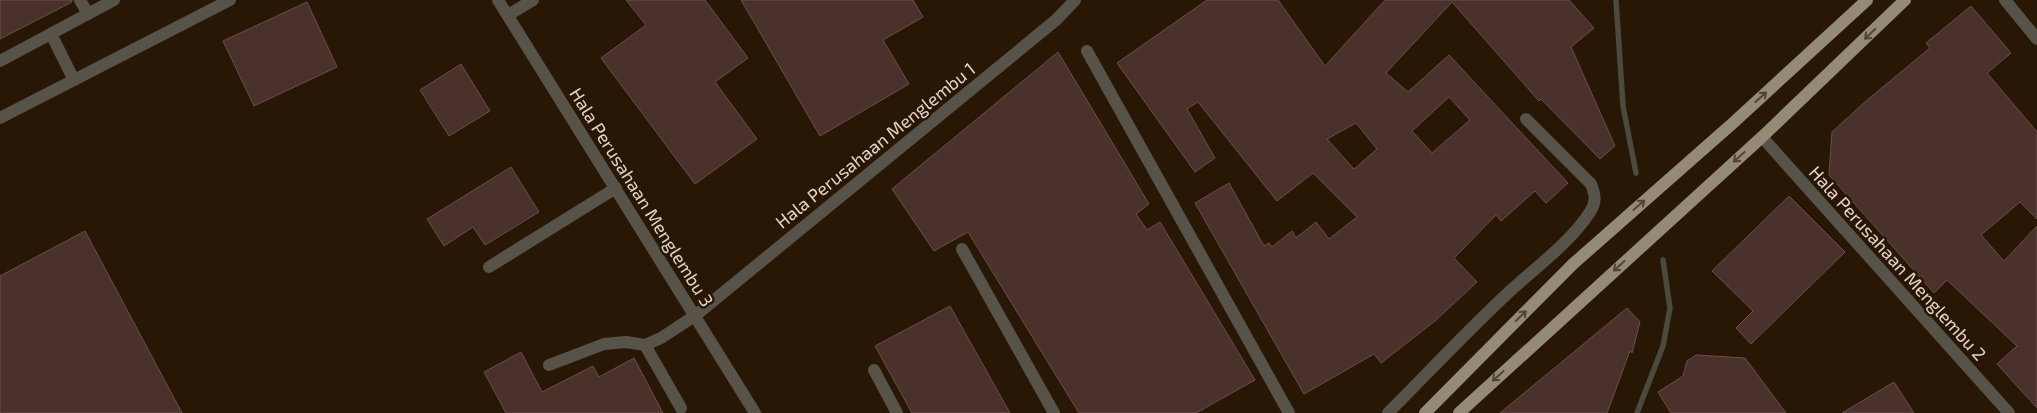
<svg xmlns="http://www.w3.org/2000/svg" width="2037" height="413" font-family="'Exo 2',sans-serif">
<rect width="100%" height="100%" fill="#291706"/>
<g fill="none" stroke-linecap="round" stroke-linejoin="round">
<g stroke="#4a4a3d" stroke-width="5.5">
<path d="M 1616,0 L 1623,106 L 1636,173"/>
<path d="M 1637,413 L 1663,346 L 1670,308 L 1663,260"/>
</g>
</g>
<g fill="#4b312c" stroke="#6b4e49" fill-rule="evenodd">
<path d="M 0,0 L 72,0 L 72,2 L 0,39 Z"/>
<path d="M 626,0 L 705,0 L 748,58 L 715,82 L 757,139 L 695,184 L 601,58 L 646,25 Z"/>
<path d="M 741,0 L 913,0 L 923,17 L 883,40 L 909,84 L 820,136 Z"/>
<path d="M 1207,0 L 1278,0 L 1325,66 L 1385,0 L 1569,0 L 1594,28 L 1571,47 L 1615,146 L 1600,159 L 1541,99 L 1539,101 L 1452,2 L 1386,73 L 1408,92 L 1449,55 L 1568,183 L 1546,203 L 1535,191 L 1501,221 L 1496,215 L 1460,252 L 1454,258 L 1477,282 L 1435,321 L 1381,363 L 1374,354 L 1304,394 L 1195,203 L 1229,183 L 1264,246 L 1269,243 L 1272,247 L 1292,231 L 1296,238 L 1316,222 L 1329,239 L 1357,217 L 1313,173 L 1277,201 L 1198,102 L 1187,109 L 1215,158 L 1195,172 L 1117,63 ZM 1449,97 L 1470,120 L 1432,153 L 1412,131 ZM 1356,123 L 1377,149 L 1354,169 L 1327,139 Z"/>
<path d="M 307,2 L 337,67 L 254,106 L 223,41 Z"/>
<path d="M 1971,6 L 2011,53 L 1987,73 L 2037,132 L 2037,219 L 2020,202 L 1981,235 L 2004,261 L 2037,226 L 2037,408 L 1997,364 L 2017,346 L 1947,280 L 1934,293 L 1829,175 L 1832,132 L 1866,101 L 1930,48 L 1926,43 Z"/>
<path d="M 1058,52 L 1149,204 L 1136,214 L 1147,230 L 1160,222 L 1255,380 L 1196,413 L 1079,413 L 968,232 L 934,251 L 892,189 Z"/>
<path d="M 461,64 L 490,111 L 449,136 L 420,90 Z"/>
<path d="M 511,167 L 539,212 L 485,245 L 473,227 L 444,246 L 427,219 Z"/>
<path d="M 1789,196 L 1845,252 L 1751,344 L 1736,328 L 1753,311 L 1712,271 Z"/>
<path d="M 85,231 L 182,413 L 0,413 L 0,276 Z"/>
<path d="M 950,306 L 1010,413 L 912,413 L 875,346 Z"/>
<path d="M 1627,308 L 1640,322 L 1632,353 L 1630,351 L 1607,413 L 1500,413 Z"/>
<path d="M 521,352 L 542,392 L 593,366 L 599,377 L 634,358 L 663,413 L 506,413 L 484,372 Z"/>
<path d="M 1696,355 L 1745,358 L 1786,413 L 1671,413 L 1658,392 L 1683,376 L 1687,361 Z"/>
<path d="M 1894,382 L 1914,413 L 1842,413 Z"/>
</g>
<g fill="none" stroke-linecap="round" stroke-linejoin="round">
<g stroke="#575348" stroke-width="12">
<path d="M 80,0 L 88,14"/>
<path d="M 498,0 L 755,413"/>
<path d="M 2005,0 L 2037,39"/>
<path d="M 508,15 L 533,0"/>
<path d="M 51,34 L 74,80"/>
<path d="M 1087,51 L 1289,413"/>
<path d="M 0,61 L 114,0"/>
<path d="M 0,118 L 230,0"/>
<path d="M 1762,137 L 2009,413"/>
<path d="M 962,249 L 1054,413"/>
<path d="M 489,267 L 616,188"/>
<path d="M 645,345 L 681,408"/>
<path d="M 549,365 L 604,344 L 626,342 L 645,345 L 661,338 L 696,315 L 1056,20 L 1075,0"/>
<path d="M 874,370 L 897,413"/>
<path d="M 1388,413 C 1428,373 1467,331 1509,292 C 1536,267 1570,243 1590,212 C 1597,202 1595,194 1591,184 L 1526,119"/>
</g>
<g stroke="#938b75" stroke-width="12">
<path d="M 1425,413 L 1573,264 L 1733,123 L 1867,0"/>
<path d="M 1459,413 L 1762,137 L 1905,0"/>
</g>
</g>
<defs><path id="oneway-shaft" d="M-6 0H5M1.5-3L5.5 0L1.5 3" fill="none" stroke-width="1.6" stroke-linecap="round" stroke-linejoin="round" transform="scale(1.25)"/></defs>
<g stroke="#534532">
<use href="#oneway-shaft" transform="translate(1870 34) rotate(136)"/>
<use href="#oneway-shaft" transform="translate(1761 97) rotate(-42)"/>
<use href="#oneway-shaft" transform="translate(1739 157) rotate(138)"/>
<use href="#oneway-shaft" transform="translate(1639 205) rotate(-41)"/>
<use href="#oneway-shaft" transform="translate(1619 266) rotate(138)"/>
<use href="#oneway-shaft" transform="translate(1521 316) rotate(-45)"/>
<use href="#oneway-shaft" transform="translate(1498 376) rotate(138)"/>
</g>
<g text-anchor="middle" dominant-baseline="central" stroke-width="5" stroke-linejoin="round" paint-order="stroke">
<g font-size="18" fill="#e2d5cb" stroke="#291706">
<text transform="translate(875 145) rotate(-39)">Hala Perusahaan Menglembu 1</text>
<text transform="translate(642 197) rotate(58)">Hala Perusahaan Menglembu 3</text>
<text transform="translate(1898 263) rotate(48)">Hala Perusahaan Menglembu 2</text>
</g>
</g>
</svg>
